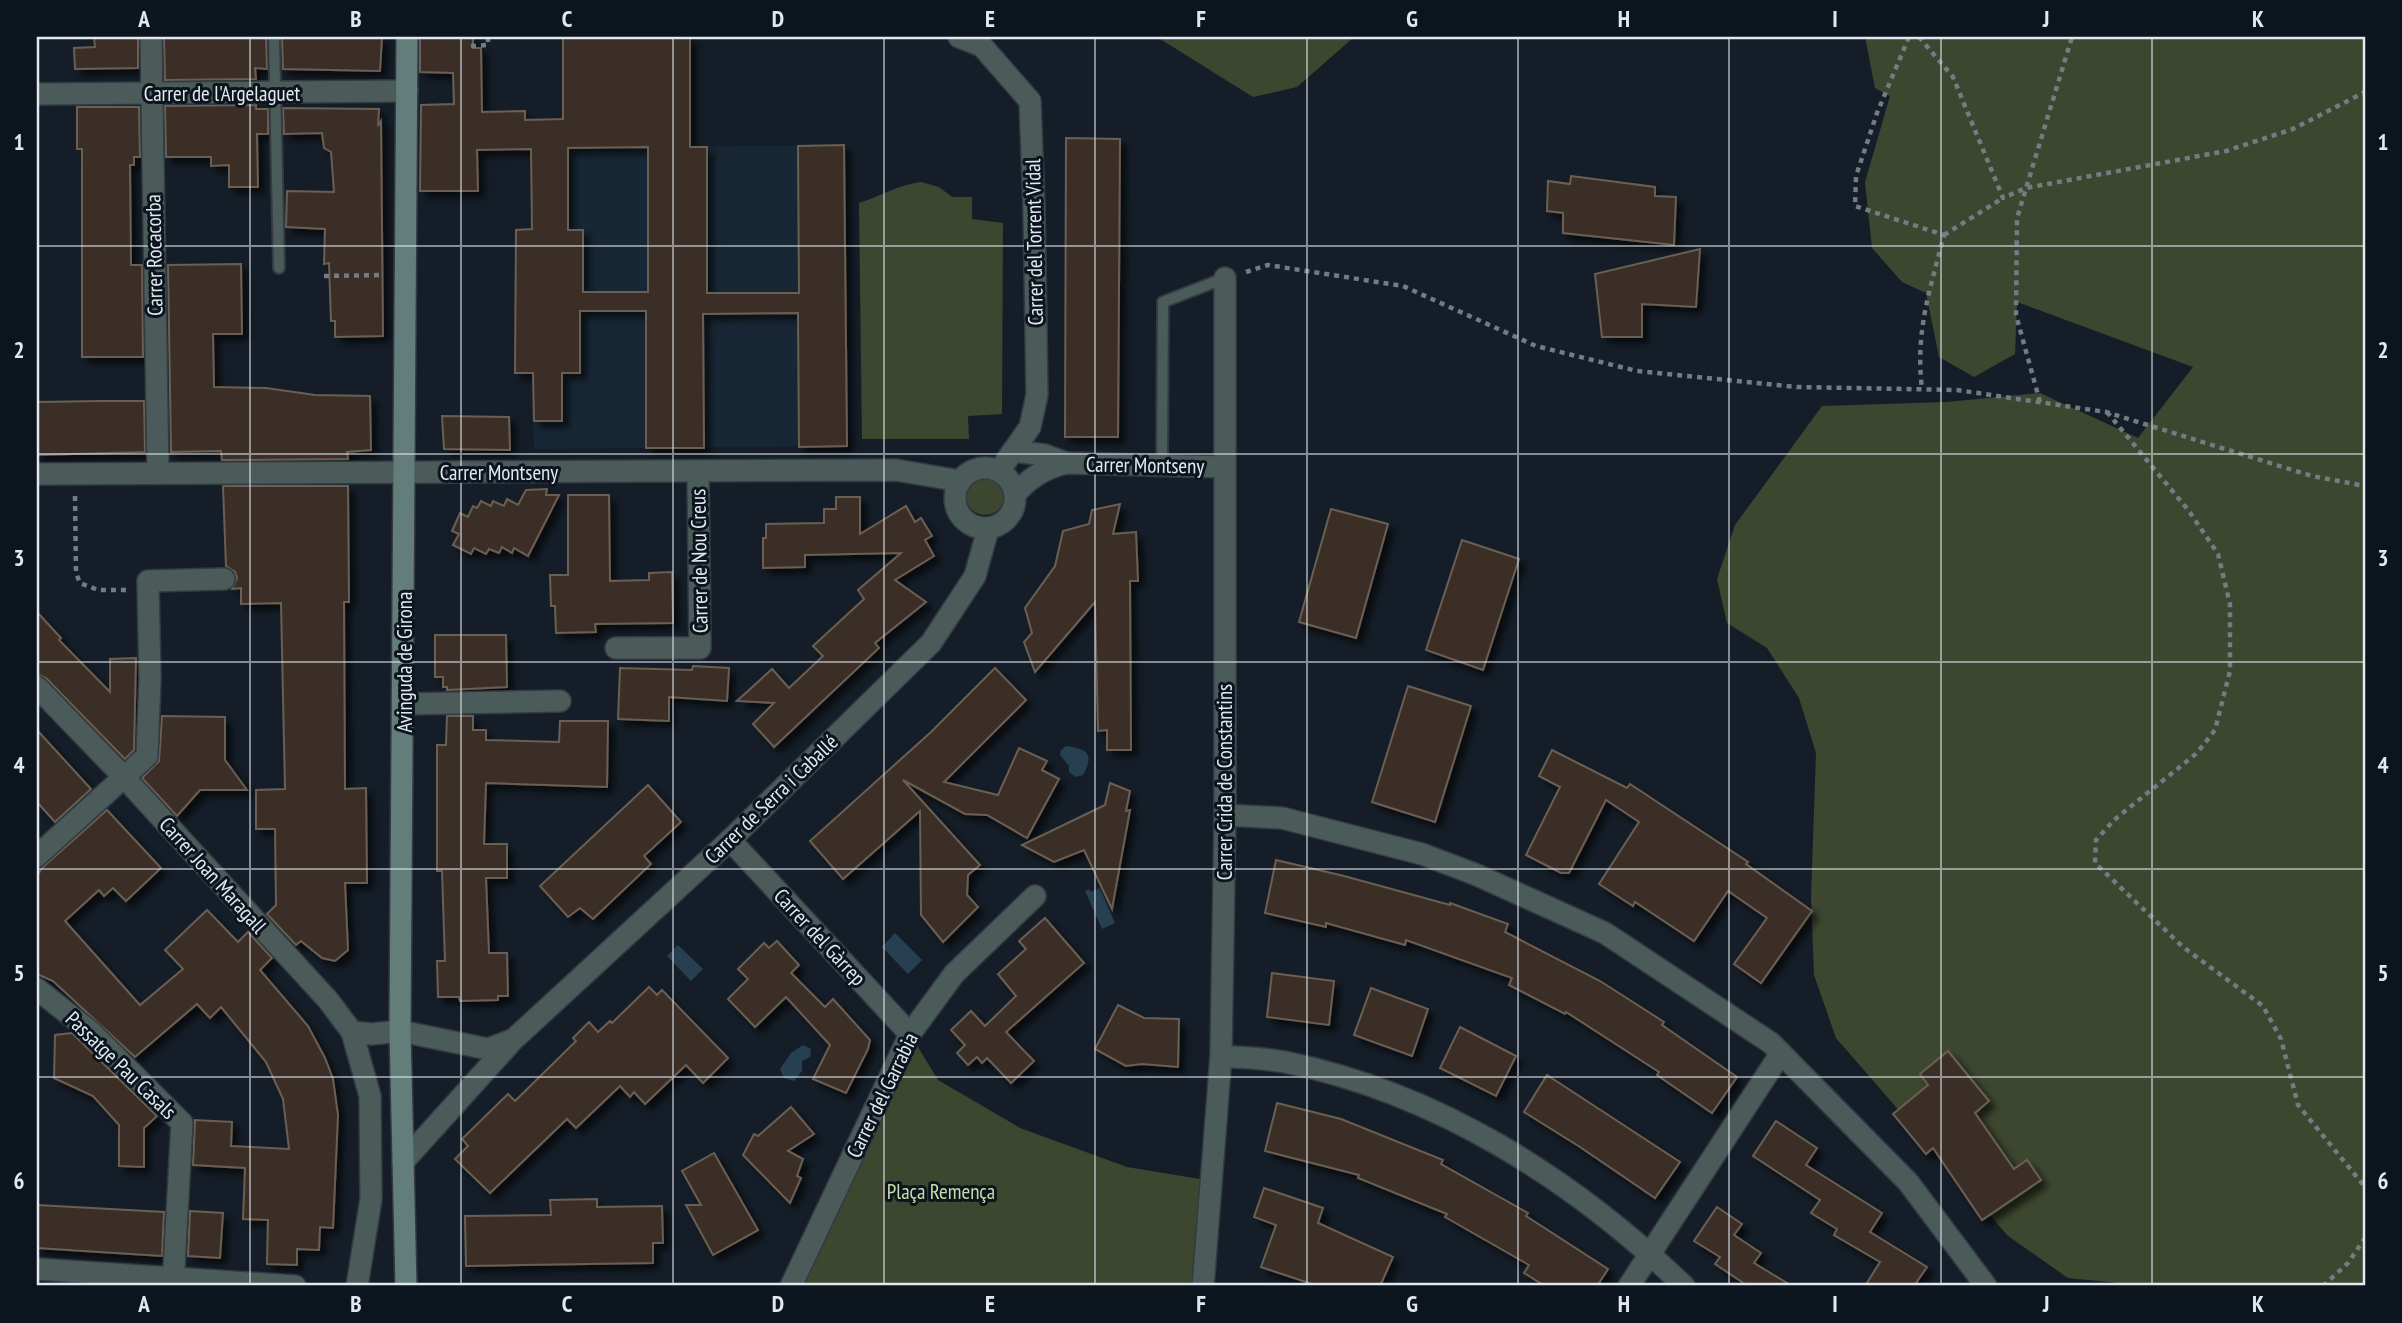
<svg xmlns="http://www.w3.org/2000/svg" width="2402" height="1323" font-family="'PT Sans Narrow',sans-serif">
<defs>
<filter id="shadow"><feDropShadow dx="6" dy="6" stdDeviation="3.5" flood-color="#0009"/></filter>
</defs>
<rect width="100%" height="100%" fill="#151e28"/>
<path fill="#182735" d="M 844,145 L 847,446 L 534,449 L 533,374 L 515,373 L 516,230 L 532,229 L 532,182 L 553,148 Z"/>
<g fill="#3d472f">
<path d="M 1157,37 L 1354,37 L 1297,87 L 1253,97 Z"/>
<path d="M 1865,37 L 2365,37 L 2365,1286 L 2148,1286 L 2068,1278 L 2008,1236 L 1836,1038 L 1814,975 L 1811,897 L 1816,753 L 1799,698 L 1767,648 L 1727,623 L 1717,579 L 1735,525 L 1822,406 L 1947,402 L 2040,393 L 2138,438 L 2193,367 L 2017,302 L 2015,354 L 1974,377 L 1939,357 L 1926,293 L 1902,282 L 1872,248 L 1865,182 L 1890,96 L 1875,88 Z"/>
<path d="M 921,182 L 939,187 L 952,197 L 972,197 L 972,219 L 1003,223 L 1002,414 L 968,416 L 969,439 L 862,439 L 859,203 C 881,196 898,185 921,182 Z"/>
<circle cx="985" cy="496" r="19"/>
<path d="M 910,1034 L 938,1080 L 1020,1128 L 1127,1167 L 1212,1181 L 1203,1286 L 791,1286 Z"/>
</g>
<g fill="#264052">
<path d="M 1066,746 C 1089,749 1094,755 1083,775 L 1076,777 L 1069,772 L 1069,766 L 1060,755 L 1061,750 Z"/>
<path d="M 1100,888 L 1115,923 L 1102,929 L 1085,891 L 1089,889 L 1091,892 Z"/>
<path d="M 895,933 L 922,960 L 908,974 L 882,947 Z"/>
<path d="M 678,945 L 703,969 L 691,981 L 667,956 Z"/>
<path d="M 803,1045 L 811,1049 L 810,1057 L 802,1061 L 802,1071 L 794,1081 L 784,1078 L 780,1069 L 791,1053 Z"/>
</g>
<g fill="#3a2f25" stroke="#6b5e53" stroke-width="2" fill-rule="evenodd" filter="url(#shadow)">
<path d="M 94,37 L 138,37 L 138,68 L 75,69 L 74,48 L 95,47 Z"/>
<path d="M 164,37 L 266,37 L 267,69 L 255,68 L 256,79 L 165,80 Z"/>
<path d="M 282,37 L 382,37 L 380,71 L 283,69 Z"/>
<path d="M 420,37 L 473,37 L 473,48 L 481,48 L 482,112 L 525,111 L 525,120 L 563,119 L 563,37 L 690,37 L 690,147 L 707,147 L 707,293 L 799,293 L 798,146 L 844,145 L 847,446 L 799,447 L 798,313 L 703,314 L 704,448 L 646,448 L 646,311 L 580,311 L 580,373 L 562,373 L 562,421 L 534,421 L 533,373 L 515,373 L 516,230 L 532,229 L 531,149 L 477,150 L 478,191 L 420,191 L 421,105 L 454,104 L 453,73 L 420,72 ZM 648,147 L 648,292 L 583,292 L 583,230 L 568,230 L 568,148 Z"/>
<path d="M 256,105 L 256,109 L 268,109 L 268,134 L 257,134 L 258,187 L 229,187 L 229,165 L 211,166 L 211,157 L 166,157 L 165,106 Z"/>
<path d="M 77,107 L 139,107 L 140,157 L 134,157 L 134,165 L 130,165 L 131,265 L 142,265 L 143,357 L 82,357 L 82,149 L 77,149 Z"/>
<path d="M 283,108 L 379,109 L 378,126 L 381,121 L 383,336 L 335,337 L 335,321 L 331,321 L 329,263 L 324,264 L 325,229 L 286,227 L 287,191 L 334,192 L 331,152 L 324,148 L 322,133 L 284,134 Z"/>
<path d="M 1066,138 L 1120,139 L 1118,437 L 1065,437 Z"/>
<path d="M 1571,176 L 1655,187 L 1655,196 L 1676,197 L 1674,245 L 1563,233 L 1563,213 L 1547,211 L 1548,181 L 1570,184 Z"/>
<path d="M 1700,249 L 1696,307 L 1642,304 L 1642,337 L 1602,337 L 1595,274 Z"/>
<path d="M 241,264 L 242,334 L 213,334 L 214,387 L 266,388 L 315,395 L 370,396 L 371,450 L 347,452 L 348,459 L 222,460 L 221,451 L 171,452 L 168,265 Z"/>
<path d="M 102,401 L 144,401 L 145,452 L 37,455 L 37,402 Z"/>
<path d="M 442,416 L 509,417 L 510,450 L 444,449 Z"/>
<path d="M 223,486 L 348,486 L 349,602 L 344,602 L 345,789 L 366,788 L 367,883 L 345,883 L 348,950 L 335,961 L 322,958 L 301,941 L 296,945 L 267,914 L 276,905 L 275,829 L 256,829 L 256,790 L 285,789 L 281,603 L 241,604 L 241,588 L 232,589 L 237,578 L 235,572 L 226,566 Z"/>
<path d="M 547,489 L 546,495 L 559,495 L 528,556 L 514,548 L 512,553 L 502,547 L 499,553 L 489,549 L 486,554 L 474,548 L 471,554 L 453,545 L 459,534 L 452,531 L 460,513 L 468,517 L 473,506 L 477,508 L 481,501 L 491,506 L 493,501 L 504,506 L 507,499 L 518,505 L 526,490 Z"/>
<path d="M 568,495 L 609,495 L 610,581 L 649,580 L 649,573 L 672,572 L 673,623 L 595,624 L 596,632 L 556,633 L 555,606 L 551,606 L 550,575 L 568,575 Z"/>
<path d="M 836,497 L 860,497 L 860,534 L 906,506 L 915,522 L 921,518 L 932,536 L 925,540 L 934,556 L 895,580 L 926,602 L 875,643 L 879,648 L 774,747 L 753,724 L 774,703 L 737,701 L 772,669 L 789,688 L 823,656 L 813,646 L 864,599 L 858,590 L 901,553 L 805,555 L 805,567 L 763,568 L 763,538 L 766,538 L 766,524 L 824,523 L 824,509 L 836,509 Z"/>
<path d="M 1120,504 L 1113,534 L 1136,532 L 1138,581 L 1130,581 L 1131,750 L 1107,750 L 1107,730 L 1098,731 L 1095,602 L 1035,672 L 1024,642 L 1032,633 L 1025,608 L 1055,566 L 1063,531 L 1089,524 L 1092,510 Z"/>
<path d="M 1331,509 L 1388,524 L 1356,638 L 1299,622 Z"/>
<path d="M 1462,540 L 1519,559 L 1483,670 L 1426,650 Z"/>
<path d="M 37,612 L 61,638 L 59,640 L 110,692 L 110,659 L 136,658 L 134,750 L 125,759 L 46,678 L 37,674 Z"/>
<path d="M 435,635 L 506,635 L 507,687 L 447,690 L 447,687 L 443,687 L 443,677 L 435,677 Z"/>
<path d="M 693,666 L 729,668 L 727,701 L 669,697 L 669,721 L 618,719 L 620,668 L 692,670 Z"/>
<path d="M 995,668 L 1026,700 L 944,782 L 998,795 L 1019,748 L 1047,761 L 1042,770 L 1059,779 L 1027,838 L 987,815 L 965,814 L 903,780 L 980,865 L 968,875 L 967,895 L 978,907 L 943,942 L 921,915 L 920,811 L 843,879 L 810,841 L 931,732 Z"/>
<path d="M 1408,686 L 1471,706 L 1435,822 L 1372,802 Z"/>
<path d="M 162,716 L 225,717 L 225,760 L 247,790 L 200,790 L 177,816 L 142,778 L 159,761 Z"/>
<path d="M 447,716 L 473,716 L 473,730 L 486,730 L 486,740 L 559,742 L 560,721 L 608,721 L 607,787 L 486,783 L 484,844 L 507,844 L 507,878 L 486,878 L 489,953 L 507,953 L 508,996 L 498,996 L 498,1000 L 460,1001 L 459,997 L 438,997 L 437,961 L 445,961 L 442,871 L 437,871 L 437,745 L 446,745 Z"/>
<path d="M 37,730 L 91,789 L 55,822 L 37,802 Z"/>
<path d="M 1552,750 L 1627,788 L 1630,784 L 1748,862 L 1746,864 L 1812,911 L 1761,983 L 1734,964 L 1767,918 L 1728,891 L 1694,941 L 1635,902 L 1633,906 L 1599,884 L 1639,822 L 1606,800 L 1569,873 L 1561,873 L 1526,855 L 1560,787 L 1539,776 Z"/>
<path d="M 1110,783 L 1130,791 L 1126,811 L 1130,810 L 1112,909 L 1084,850 L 1054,862 L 1022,845 L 1105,805 Z"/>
<path d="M 648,785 L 681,822 L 644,856 L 651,864 L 593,919 L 580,908 L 568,917 L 540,886 Z"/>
<path d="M 107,810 L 161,868 L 126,901 L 113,888 L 104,896 L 99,890 L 65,921 L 140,1005 L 183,969 L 165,950 L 207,910 L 238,942 L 248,932 L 272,958 L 260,970 L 308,1026 L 325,1058 L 333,1079 L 338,1115 L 333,1228 L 320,1227 L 319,1250 L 297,1249 L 297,1265 L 267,1264 L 268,1220 L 243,1219 L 245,1168 L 193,1165 L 195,1120 L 232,1122 L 231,1146 L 289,1149 L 283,1099 L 266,1062 L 221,1007 L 210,1018 L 197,1004 L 135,1057 L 53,981 L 37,974 L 37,876 L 43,867 Z"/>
<path d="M 1276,860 L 1344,876 L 1450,905 L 1450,903 L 1508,924 L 1505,932 L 1600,981 L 1664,1022 L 1662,1025 L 1737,1077 L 1712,1113 L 1657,1075 L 1659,1072 L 1566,1012 L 1565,1014 L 1509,985 L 1512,978 L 1406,940 L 1405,945 L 1326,923 L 1326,927 L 1265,913 Z"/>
<path d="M 1045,918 L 1084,963 L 1006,1032 L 1034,1061 L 1011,1083 L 987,1058 L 982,1063 L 977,1057 L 968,1065 L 957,1053 L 965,1045 L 951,1030 L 971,1011 L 985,1026 L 1016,996 L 998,974 L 1026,949 L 1019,941 Z"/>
<path d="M 777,941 L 799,965 L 791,973 L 825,1007 L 833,999 L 870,1040 L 868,1049 L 846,1093 L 813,1079 L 830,1045 L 786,997 L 755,1027 L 728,999 L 748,979 L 738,969 L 764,943 L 769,948 Z"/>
<path d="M 1272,973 L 1334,981 L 1329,1025 L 1267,1017 Z"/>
<path d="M 649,987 L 657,995 L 662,990 L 728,1058 L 703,1083 L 686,1065 L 645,1104 L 634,1092 L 630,1097 L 620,1086 L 576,1128 L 567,1119 L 490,1193 L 455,1159 L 468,1146 L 462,1139 L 508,1094 L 515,1101 L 576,1041 L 573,1038 L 589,1022 L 598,1032 L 610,1021 L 612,1023 Z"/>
<path d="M 1371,988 L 1428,1009 L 1412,1056 L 1354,1035 Z"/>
<path d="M 1118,1005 L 1144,1018 L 1179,1019 L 1178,1067 L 1142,1064 L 1126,1066 L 1095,1049 Z"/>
<path d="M 1460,1027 L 1516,1056 L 1496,1096 L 1440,1068 Z"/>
<path d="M 72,1033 L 157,1116 L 144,1128 L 144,1167 L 119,1166 L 119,1125 L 93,1096 L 54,1078 L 55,1035 Z"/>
<path d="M 1948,1051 L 1989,1101 L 1975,1113 L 2014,1169 L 2027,1160 L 2041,1180 L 1982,1220 L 1933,1148 L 1926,1154 L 1893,1114 L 1928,1085 L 1920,1074 Z"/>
<path d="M 1547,1075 L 1680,1162 L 1655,1198 L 1580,1147 L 1524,1112 Z"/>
<path d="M 1277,1103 L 1341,1119 L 1443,1160 L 1441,1164 L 1528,1213 L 1526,1216 L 1608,1269 L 1597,1286 L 1545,1286 L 1524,1273 L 1529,1265 L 1445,1217 L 1447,1214 L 1358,1178 L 1359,1175 L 1265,1151 Z"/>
<path d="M 791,1107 L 814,1134 L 788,1151 L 803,1159 L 797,1176 L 801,1178 L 790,1203 L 743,1155 L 754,1134 L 758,1136 Z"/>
<path d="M 1776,1121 L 1817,1148 L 1806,1165 L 1882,1213 L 1870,1232 L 1927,1267 L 1914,1286 L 1865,1286 L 1880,1262 L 1834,1235 L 1837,1229 L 1811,1213 L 1820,1200 L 1753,1156 Z"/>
<path d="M 714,1153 L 758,1230 L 713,1255 L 686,1205 L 701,1205 L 682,1171 Z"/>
<path d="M 1264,1188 L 1323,1208 L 1318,1223 L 1393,1257 L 1380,1286 L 1318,1286 L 1261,1267 L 1276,1225 L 1254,1217 Z"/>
<path d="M 597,1199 L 597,1207 L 662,1206 L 663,1243 L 653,1243 L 653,1263 L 466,1266 L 465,1216 L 551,1215 L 550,1200 Z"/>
<path d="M 37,1205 L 164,1212 L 162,1256 L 37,1248 Z"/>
<path d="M 1717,1207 L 1742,1224 L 1734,1235 L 1761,1253 L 1754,1263 L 1792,1286 L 1748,1286 L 1715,1264 L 1720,1257 L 1694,1241 Z"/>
<path d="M 190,1211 L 223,1213 L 220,1258 L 188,1256 Z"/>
</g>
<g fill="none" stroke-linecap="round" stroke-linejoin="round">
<g stroke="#323a44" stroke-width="14">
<g id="lane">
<path d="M 274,37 L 279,268"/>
<path d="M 1162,466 L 1163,302 L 1225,278"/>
</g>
</g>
<g stroke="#323a44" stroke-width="24">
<g id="street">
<path d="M 151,37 L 158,473"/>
<path d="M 959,37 L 982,46 L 1030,101 L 1034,207 L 1037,395 L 1030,427 L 999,471"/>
<path d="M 37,94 L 407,91"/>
<path d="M 1013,451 L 1045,455 L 1066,463"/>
<circle cx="985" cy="498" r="30"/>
<path d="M 37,474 L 896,470 L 960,481"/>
<path d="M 1015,494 C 1031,477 1043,469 1066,463 L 1225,467"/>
<path d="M 616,648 L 700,648 L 698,473"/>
<path d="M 37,687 L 123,776 L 328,1000 L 352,1032 L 372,1034 L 400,1031 L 488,1049 L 512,1040"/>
<path d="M 404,704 L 560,701"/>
<path d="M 1225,815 L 1282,818 L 1422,854 L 1477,875 L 1605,933 L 1771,1043 L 1908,1182 L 1986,1286"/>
<path d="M 730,840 L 910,1034"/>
<path d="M 37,856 L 147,756 L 150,679 L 148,581 L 224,579"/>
<path d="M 37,989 L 90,1031 L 182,1123 L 173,1286"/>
<path d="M 352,1032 L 370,1096 L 371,1199 L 357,1286"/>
<path d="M 1221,1056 C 1242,1058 1264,1058 1285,1062 C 1437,1093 1573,1179 1684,1286"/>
<path d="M 403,1162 L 513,1040 L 730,840 L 931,643 L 975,576 L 988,529"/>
<path d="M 37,1269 L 295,1286"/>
<path d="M 791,1286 L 910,1034 L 954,974 L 1035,896"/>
<path d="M 1203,1286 L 1221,1056 L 1225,815 L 1225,278"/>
<path d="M 1629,1286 L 1781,1053"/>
</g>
</g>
<g stroke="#323a44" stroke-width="24">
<path id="secondary" d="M 406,1286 L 400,1031 L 407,37"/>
</g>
<g stroke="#737b83" stroke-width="4.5" stroke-dasharray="5 5" stroke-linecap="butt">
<path d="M 1909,37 L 1877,113 L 1856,176 L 1855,206 L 1944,235 C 1930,290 1915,331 1922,389"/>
<path d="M 1919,37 L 1953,77 L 2003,198 L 2026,188 L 2226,151 L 2293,129 L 2365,92"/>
<path d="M 471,46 L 488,45 L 488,37"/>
<path d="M 1944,235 L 2003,198"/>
<path d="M 1246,272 L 1268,265 L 1403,286 L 1536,346 L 1637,371 L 1797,387 L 1957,390 L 2106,412 L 2312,476 L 2365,486"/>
<path d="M 324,276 L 384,275"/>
<path d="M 2040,402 L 2016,315 L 2017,218 L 2072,37"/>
<path d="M 2107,412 L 2189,511 L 2218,554 L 2230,604 L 2230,671 L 2215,730 L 2197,753 L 2114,820 L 2096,840 L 2095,863 L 2183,947 L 2263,1006 L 2281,1039 L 2298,1105 L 2365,1187"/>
<path d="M 75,496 L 76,573 L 80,583 L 98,590 L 126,590"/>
<path d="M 2323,1286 L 2348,1263 L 2365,1238"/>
</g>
<use href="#lane" stroke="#4b5b59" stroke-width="10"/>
<use href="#street" stroke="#4b5b59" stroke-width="21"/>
<use href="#secondary" stroke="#637d7b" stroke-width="21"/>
</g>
<path fill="none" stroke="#e2e8ef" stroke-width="2" stroke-opacity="0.55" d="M 250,37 L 250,1286M 461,37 L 461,1286M 673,37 L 673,1286M 884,37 L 884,1286M 1095,37 L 1095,1286M 1307,37 L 1307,1286M 1518,37 L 1518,1286M 1729,37 L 1729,1286M 1941,37 L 1941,1286M 2152,37 L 2152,1286M 37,246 L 2365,246M 37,454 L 2365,454M 37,662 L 2365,662M 37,869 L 2365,869M 37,1077 L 2365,1077"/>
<g text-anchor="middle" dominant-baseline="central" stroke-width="6" stroke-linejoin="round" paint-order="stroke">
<g font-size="21" fill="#e2e8ef" stroke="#0c151e">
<text x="222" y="93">Carrer de l'Argelaguet</text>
<text transform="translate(1034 242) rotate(-91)">Carrer del Torrent Vidal</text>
<text transform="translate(154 255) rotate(-91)">Carrer Rocacorba</text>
<text transform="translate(1145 465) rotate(1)">Carrer Montseny</text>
<text x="499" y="472">Carrer Montseny</text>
<text transform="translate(699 561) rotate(-91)">Carrer de Nou Creus</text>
<text transform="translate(404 662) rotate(-90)">Avinguda de Girona</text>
<text transform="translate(1224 782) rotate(-90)">Carrer Crida de Constantins</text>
<text transform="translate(771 799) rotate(-44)">Carrer de Serra i Caballé</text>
<text transform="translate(213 875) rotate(48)">Carrer Joan Maragall</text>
<text transform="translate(820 937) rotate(47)">Carrer del Gàrrep</text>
<text transform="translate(121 1065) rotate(44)">Passatge Pau Casals</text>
<text transform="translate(882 1095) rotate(-64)">Carrer del Garrabia</text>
</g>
<g font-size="21" fill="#c6dda8" stroke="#0c151e">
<text x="941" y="1191">Plaça Remença</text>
</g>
</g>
<rect width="2402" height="1323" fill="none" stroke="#0c151e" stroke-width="77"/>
<rect x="38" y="38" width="2326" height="1246" fill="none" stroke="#e2e8ef" stroke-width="2.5"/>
<g font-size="23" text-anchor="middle" font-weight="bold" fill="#e2e8ef">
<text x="144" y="27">A</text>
<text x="356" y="27">B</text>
<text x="567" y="27">C</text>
<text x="778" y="27">D</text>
<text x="990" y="27">E</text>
<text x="1201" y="27">F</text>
<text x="1412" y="27">G</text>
<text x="1624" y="27">H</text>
<text x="1835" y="27">I</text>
<text x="2046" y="27">J</text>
<text x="2258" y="27">K</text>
<text x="19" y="150">1</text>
<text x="2383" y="150">1</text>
<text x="19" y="358">2</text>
<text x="2383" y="358">2</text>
<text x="19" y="566">3</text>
<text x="2383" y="566">3</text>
<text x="19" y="773">4</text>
<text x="2383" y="773">4</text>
<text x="19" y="981">5</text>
<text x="2383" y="981">5</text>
<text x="19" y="1189">6</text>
<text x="2383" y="1189">6</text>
<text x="144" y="1312">A</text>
<text x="356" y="1312">B</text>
<text x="567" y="1312">C</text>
<text x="778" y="1312">D</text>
<text x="990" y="1312">E</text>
<text x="1201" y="1312">F</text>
<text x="1412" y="1312">G</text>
<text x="1624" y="1312">H</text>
<text x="1835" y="1312">I</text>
<text x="2046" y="1312">J</text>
<text x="2258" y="1312">K</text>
</g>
</svg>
